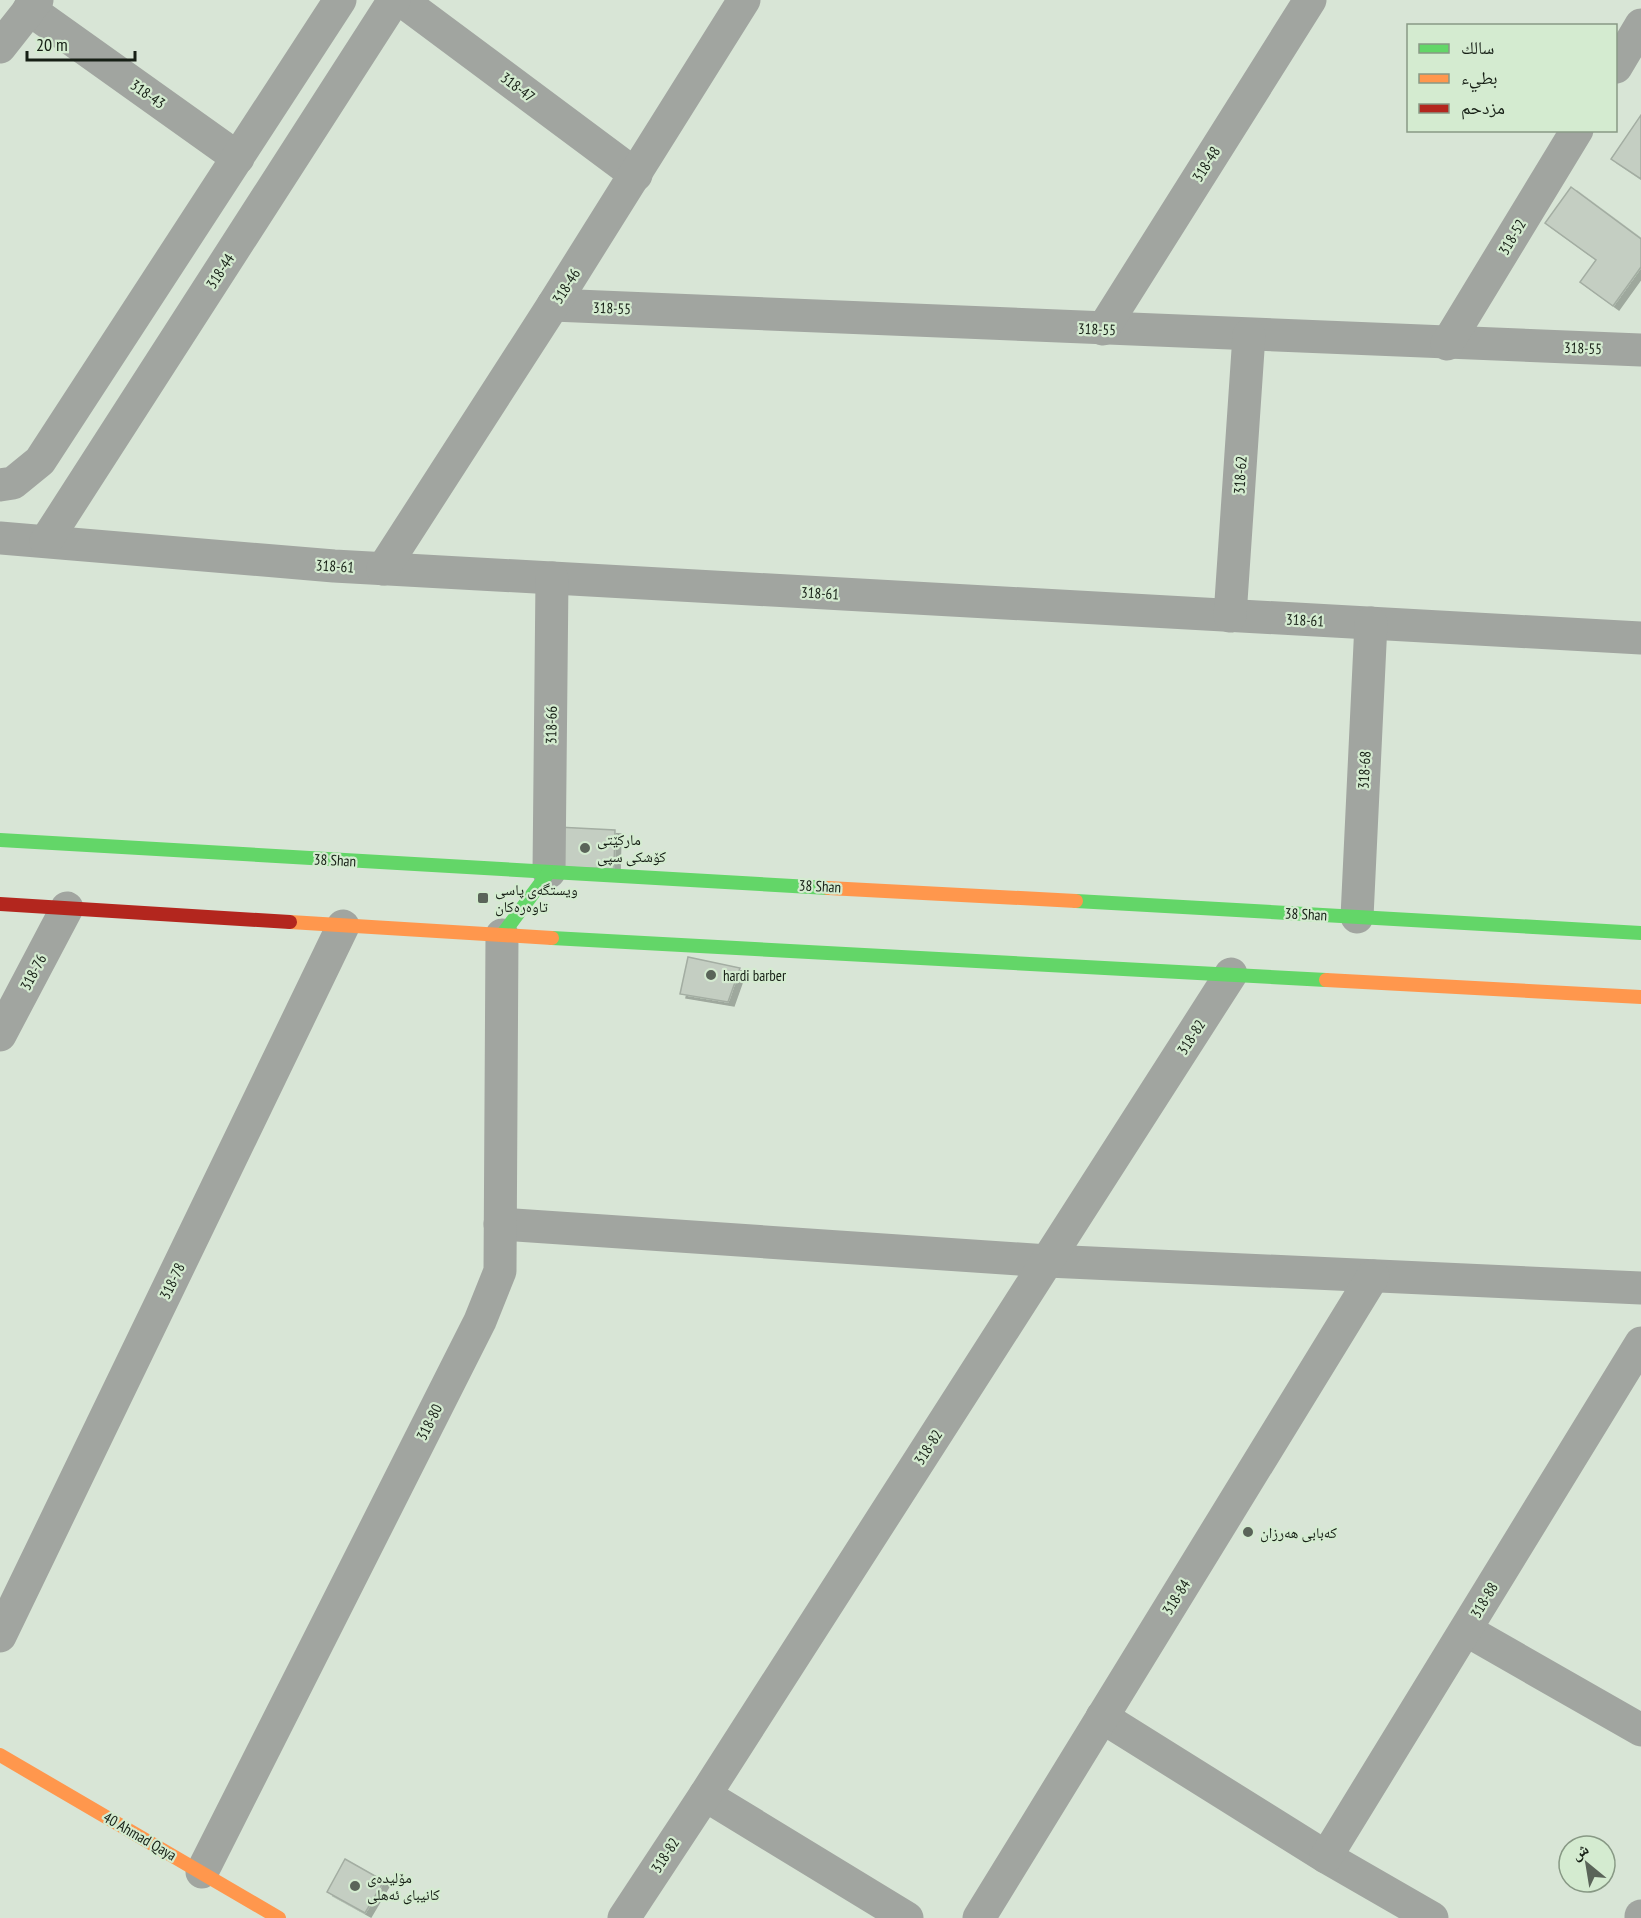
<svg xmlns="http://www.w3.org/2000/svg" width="1641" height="1918" font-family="'PT Sans Narrow','Noto Naskh Arabic',sans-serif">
<defs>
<filter id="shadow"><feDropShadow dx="6" dy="4" stdDeviation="0" flood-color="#0004"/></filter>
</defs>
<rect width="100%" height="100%" fill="#d8e5d6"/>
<g fill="#c4cec2" stroke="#a3ada2" stroke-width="1.5" filter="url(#shadow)">
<path d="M 1641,115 L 1641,179 L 1611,159 Z"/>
<path d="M 1571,187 L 1641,239 L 1641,267 L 1613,306 L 1580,282 L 1596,260 L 1545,223 Z"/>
<path d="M 557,827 L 615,830 L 614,869 L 555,867 Z"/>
<path d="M 688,957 L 740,968 L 728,1002 L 680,994 Z"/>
<path d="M 345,1859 L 384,1881 L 365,1913 L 327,1892 Z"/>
</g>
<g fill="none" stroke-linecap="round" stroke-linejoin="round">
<g stroke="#a1a5a0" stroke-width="33">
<path d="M 401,0 L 636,175"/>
<path d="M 29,9 L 238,158"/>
<path d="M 0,47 L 37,0"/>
<path d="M 1616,67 L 1641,25"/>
<path d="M 553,305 L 1641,350"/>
<path d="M 1103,329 L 1310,0"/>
<path d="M 1447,344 L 1577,130"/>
<path d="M 0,485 L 13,483 L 40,461 L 340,0"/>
<path d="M 0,538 L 334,566 L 1641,638"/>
<path d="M 46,541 L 394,0"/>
<path d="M 383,569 L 553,305 L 744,0"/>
<path d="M 1230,616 L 1249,335"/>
<path d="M 549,872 L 552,578"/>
<path d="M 1357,917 L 1371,623"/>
<path d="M 0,1035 L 67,908"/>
<path d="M 500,1224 L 1048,1261 L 1641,1288"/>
<path d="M 1466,1630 L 1641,1730"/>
<path d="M 0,1636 L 343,926"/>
<path d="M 1102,1717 L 1326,1857 L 1432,1918"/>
<path d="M 705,1795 L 907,1918"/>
<path d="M 1326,1857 L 1641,1343"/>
<path d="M 202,1872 L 480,1321 L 500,1271 L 502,935"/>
<path d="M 624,1918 L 705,1795 L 1231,974"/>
<path d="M 979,1918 L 1373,1276"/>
<path d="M 1641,1918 L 1641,1916"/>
</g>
<g stroke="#63d668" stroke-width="14">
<path d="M 0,840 L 828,888"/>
<path d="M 1076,901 L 1641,933"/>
<path d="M 502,935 L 549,872"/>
<path d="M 552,938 L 1326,980"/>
</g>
<g stroke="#ff974d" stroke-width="14">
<path d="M 828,888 L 1076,901"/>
<path d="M 290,922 L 552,938"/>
<path d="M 1326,980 L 1641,997"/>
<path d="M 0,1755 L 279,1918"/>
</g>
<path stroke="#b3261e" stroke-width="14" d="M 0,904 L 290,922"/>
</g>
<g fill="#5a6459" stroke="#d4ebd0" stroke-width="2">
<circle cx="585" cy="848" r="6"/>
<rect x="477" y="892" width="12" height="12" rx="3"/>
<circle cx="711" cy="975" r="6"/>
<circle cx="1248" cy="1532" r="6"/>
<circle cx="355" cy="1886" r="6"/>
</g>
<g text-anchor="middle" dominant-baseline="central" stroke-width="4.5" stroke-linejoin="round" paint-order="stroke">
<g font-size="15" fill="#161f15" stroke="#d4ebd0">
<text transform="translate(518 87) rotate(37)">318-47</text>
<text transform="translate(148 94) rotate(35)">318-43</text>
<text transform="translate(1206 164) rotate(-58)">318-48</text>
<text transform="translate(1512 237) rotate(-59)">318-52</text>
<text transform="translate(220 271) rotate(-57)">318-44</text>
<text transform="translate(566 286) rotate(-58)">318-46</text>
<text transform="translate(612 308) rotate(2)">318-55</text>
<text transform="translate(1097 329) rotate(2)">318-55</text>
<text transform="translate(1583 348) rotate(2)">318-55</text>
<text transform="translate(1240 475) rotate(-86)">318-62</text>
<text transform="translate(335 566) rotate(4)">318-61</text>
<text transform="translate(820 593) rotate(3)">318-61</text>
<text transform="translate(1305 620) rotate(3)">318-61</text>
<text transform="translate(551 725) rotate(-89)">318-66</text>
<text transform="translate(1364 770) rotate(-87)">318-68</text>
<text transform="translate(335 860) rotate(3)">38 Shan</text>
<text transform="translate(820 886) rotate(3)">38 Shan</text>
<text transform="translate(1306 914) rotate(3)">38 Shan</text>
<text transform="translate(33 972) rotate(-62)">318-76</text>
<text transform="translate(1191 1037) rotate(-57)">318-82</text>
<text transform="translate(172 1281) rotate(-64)">318-78</text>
<text transform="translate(429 1422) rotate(-63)">318-80</text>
<text transform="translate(928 1447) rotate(-57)">318-82</text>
<text transform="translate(1176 1597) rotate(-58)">318-84</text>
<text transform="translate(1484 1600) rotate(-59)">318-88</text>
<text transform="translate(140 1836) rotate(30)">40 Ahmad Qaya</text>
<text transform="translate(665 1855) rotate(-57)">318-82</text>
</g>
<g font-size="15" fill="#161f15" stroke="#d4ebd0" text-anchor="start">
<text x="597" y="839">مارکێتی<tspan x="597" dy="17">کۆشکی سپی</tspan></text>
<text x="495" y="889">ویستگەی پاسی<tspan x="495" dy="17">تاوەرەکان</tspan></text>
<text x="723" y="975">hardi barber</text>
<text x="1260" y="1532">کەبابی هەرزان</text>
<text x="367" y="1877">مۆلیدەی<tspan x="367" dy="17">کانیبای ئەهلی</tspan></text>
</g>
</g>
<rect x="1407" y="24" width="210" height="108" fill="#d4ebd0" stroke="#889985" stroke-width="1.5"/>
<rect x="1419" y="44" width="30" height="9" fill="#63d668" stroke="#889985" stroke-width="1.5"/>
<text x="1461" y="54" font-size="18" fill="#161f15">سالك</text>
<rect x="1419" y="74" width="30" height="9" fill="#ff974d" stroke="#889985" stroke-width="1.5"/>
<text x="1461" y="84" font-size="18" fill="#161f15">بطيء</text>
<rect x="1419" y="104" width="30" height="9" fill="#b3261e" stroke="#889985" stroke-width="1.5"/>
<text x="1461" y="114" font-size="18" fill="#161f15">مزدحم</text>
<g transform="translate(1587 1864) rotate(330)"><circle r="28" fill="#d4ebd0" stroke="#889985" stroke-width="1.5"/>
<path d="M0-4.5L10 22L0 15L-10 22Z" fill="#5a6459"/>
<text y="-9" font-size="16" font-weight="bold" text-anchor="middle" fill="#161f15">ش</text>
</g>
<path d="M27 51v9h108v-9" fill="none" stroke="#161f15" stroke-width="3"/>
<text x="36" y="51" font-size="18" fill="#161f15" stroke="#d4ebd0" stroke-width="4.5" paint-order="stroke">20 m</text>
</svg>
